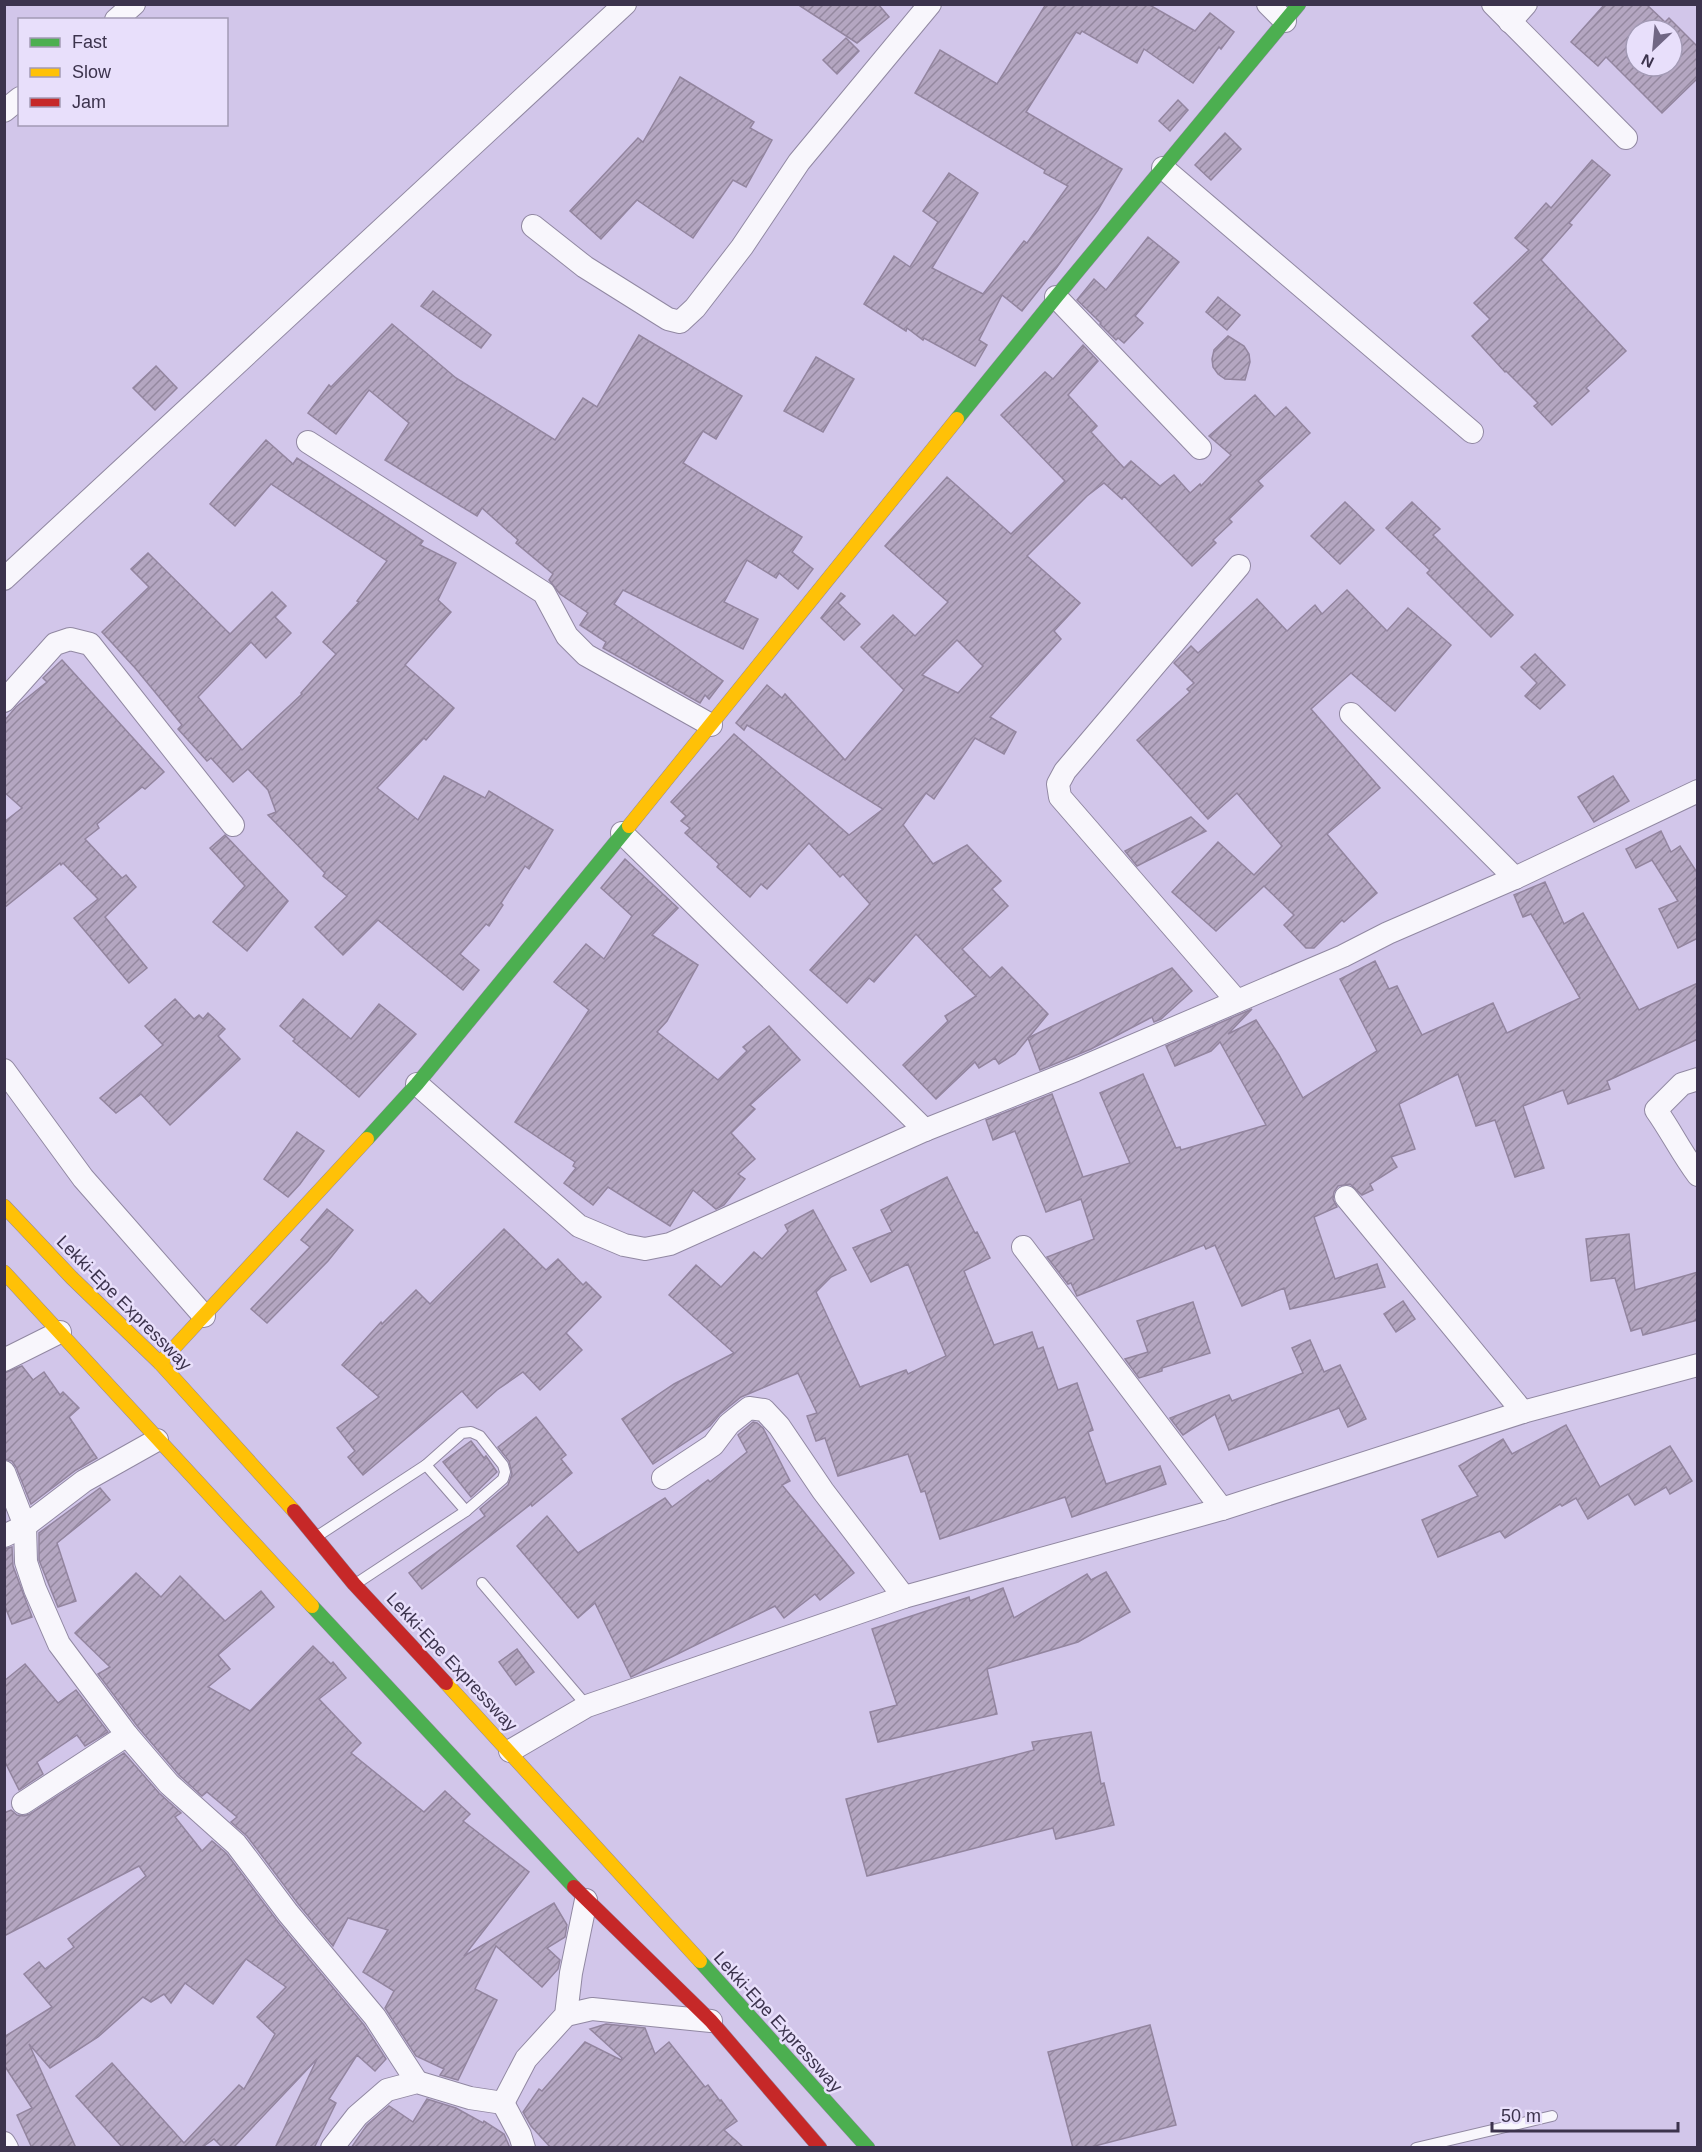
<svg xmlns="http://www.w3.org/2000/svg" width="1702" height="2152" font-family="Arial,sans-serif">
<defs>
<pattern id="building-hatch" width="6" height="6" patternUnits="userSpaceOnUse" patternTransform="scale(1.5)"><rect width="6" height="6" fill="#b4a6c1"/><path d="M-1 1l2-2M0 6l6-6M5 7l2-2" fill="none" stroke="#94889f"/></pattern>
</defs>
<rect width="100%" height="100%" fill="#d2c6ea"/>
<g fill="url(#building-hatch)" stroke="#93859f" stroke-width="1.5" fill-rule="evenodd">
<path d="M 797,4 L 878,4 L 889,17 L 857,43 Z"/>
<path d="M 1046,4 L 1148,4 L 1195,31 L 1210,13 L 1234,32 L 1221,49 L 1219,47 L 1193,83 L 1144,49 L 1137,63 L 1082,31 L 1080,34 L 1076,32 L 1026,112 L 1122,169 L 1098,210 L 1057,267 L 1022,311 L 1002,295 L 979,340 L 987,345 L 975,366 L 924,338 L 923,340 L 907,328 L 906,331 L 864,304 L 894,256 L 910,267 L 938,222 L 923,211 L 949,173 L 978,193 L 932,268 L 983,294 L 1024,241 L 1027,243 L 1068,186 L 1044,173 L 1045,170 L 915,93 L 940,50 L 997,84 Z"/>
<path d="M 1605,4 L 1646,4 L 1665,22 L 1669,18 L 1698,47 L 1698,78 L 1662,113 L 1606,57 L 1598,66 L 1571,42 ZM 1636,30 L 1672,30 L 1672,66 L 1636,66 Z"/>
<path d="M 846,38 L 859,51 L 837,74 L 823,60 Z"/>
<path d="M 680,77 L 754,122 L 750,128 L 772,140 L 746,187 L 733,180 L 693,238 L 637,200 L 601,239 L 570,211 L 638,138 L 643,142 Z"/>
<path d="M 1178,100 L 1188,110 L 1170,131 L 1159,121 Z"/>
<path d="M 1225,133 L 1241,149 L 1211,180 L 1195,165 Z"/>
<path d="M 1592,160 L 1610,175 L 1569,223 L 1572,225 L 1541,260 L 1626,351 L 1586,388 L 1589,391 L 1552,425 L 1534,406 L 1538,403 L 1506,371 L 1505,372 L 1472,336 L 1490,319 L 1474,303 L 1529,250 L 1515,238 L 1546,203 L 1551,208 Z"/>
<path d="M 1148,237 L 1179,262 L 1135,316 L 1143,323 L 1124,343 L 1118,338 L 1116,340 L 1100,324 L 1101,323 L 1077,300 L 1094,279 L 1106,290 Z"/>
<path d="M 433,291 L 491,335 L 481,348 L 421,306 Z"/>
<path d="M 1218,297 L 1240,315 L 1227,330 L 1206,312 Z"/>
<path d="M 392,324 L 456,378 L 555,440 L 583,398 L 597,407 L 639,335 L 742,396 L 716,439 L 703,431 L 683,463 L 802,537 L 792,552 L 813,569 L 798,589 L 779,573 L 776,578 L 747,560 L 724,602 L 758,619 L 743,649 L 623,590 L 614,604 L 723,681 L 709,699 L 705,695 L 700,703 L 603,648 L 606,642 L 580,625 L 588,613 L 560,594 L 549,580 L 553,574 L 516,543 L 518,540 L 482,508 L 477,516 L 385,460 L 409,423 L 369,390 L 336,434 L 308,413 L 329,385 L 331,387 Z"/>
<path d="M 1228,336 L 1244,346 L 1249,354 L 1250,362 L 1245,380 L 1225,379 L 1218,374 L 1213,367 L 1212,359 L 1214,350 Z"/>
<path d="M 1083,345 L 1098,361 L 1068,395 L 1097,426 L 1091,432 L 1124,468 L 1131,461 L 1160,486 L 1174,475 L 1190,493 L 1200,484 L 1201,486 L 1231,455 L 1209,436 L 1255,395 L 1275,417 L 1286,407 L 1310,433 L 1258,481 L 1263,486 L 1229,519 L 1232,522 L 1213,540 L 1216,543 L 1192,566 L 1124,496 L 1122,499 L 1104,483 L 1087,496 L 1027,556 L 1080,603 L 1054,631 L 1061,639 L 990,717 L 1016,732 L 1004,754 L 975,738 L 934,799 L 926,793 L 903,825 L 933,864 L 967,845 L 1001,881 L 992,889 L 1008,906 L 962,949 L 990,978 L 1002,967 L 1048,1014 L 1015,1054 L 999,1064 L 995,1058 L 979,1068 L 975,1062 L 936,1099 L 903,1065 L 948,1021 L 945,1016 L 976,996 L 916,934 L 874,982 L 869,978 L 847,1003 L 810,970 L 870,904 L 843,874 L 840,877 L 809,843 L 767,889 L 761,884 L 750,897 L 717,867 L 719,864 L 685,833 L 690,828 L 681,821 L 686,816 L 671,802 L 734,734 L 849,835 L 883,809 L 747,725 L 744,730 L 736,723 L 767,685 L 782,698 L 785,694 L 845,760 L 904,690 L 861,647 L 893,615 L 915,636 L 948,602 L 885,546 L 947,477 L 1011,534 L 1065,481 L 1001,415 L 1045,372 L 1053,379 ZM 957,640 L 983,666 L 958,693 L 922,675 Z"/>
<path d="M 816,357 L 854,379 L 823,432 L 784,411 Z"/>
<path d="M 156,366 L 177,388 L 155,410 L 133,388 Z"/>
<path d="M 266,440 L 293,464 L 297,458 L 423,541 L 420,545 L 456,563 L 438,600 L 451,612 L 405,665 L 454,708 L 426,740 L 424,738 L 377,788 L 418,820 L 444,776 L 485,798 L 489,791 L 553,830 L 529,869 L 525,866 L 501,903 L 503,905 L 489,926 L 486,924 L 460,954 L 479,970 L 463,990 L 378,920 L 343,955 L 315,927 L 347,896 L 323,876 L 325,873 L 268,815 L 276,812 L 268,790 L 248,769 L 233,782 L 211,758 L 207,761 L 178,729 L 182,725 L 136,669 L 102,632 L 149,587 L 131,569 L 148,553 L 230,634 L 272,592 L 286,606 L 275,617 L 291,633 L 266,658 L 251,642 L 198,697 L 242,750 L 302,694 L 301,693 L 336,654 L 323,642 L 359,602 L 357,601 L 387,561 L 271,484 L 235,526 L 210,504 Z"/>
<path d="M 1345,502 L 1374,530 L 1340,564 L 1311,536 Z"/>
<path d="M 1412,502 L 1440,529 L 1433,535 L 1513,615 L 1491,637 L 1427,573 L 1430,570 L 1386,528 Z"/>
<path d="M 1347,590 L 1387,631 L 1408,608 L 1451,645 L 1395,711 L 1351,673 L 1311,709 L 1380,788 L 1327,834 L 1377,893 L 1344,922 L 1342,920 L 1314,948 L 1306,948 L 1284,925 L 1294,915 L 1264,886 L 1216,931 L 1172,892 L 1218,842 L 1254,875 L 1282,846 L 1237,793 L 1208,819 L 1137,740 L 1190,692 L 1187,689 L 1194,683 L 1174,663 L 1191,646 L 1198,653 L 1257,599 L 1287,631 L 1315,605 L 1322,614 Z"/>
<path d="M 841,593 L 845,596 L 838,603 L 860,624 L 844,640 L 821,618 Z"/>
<path d="M 1535,654 L 1565,685 L 1540,709 L 1525,696 L 1537,683 L 1521,667 Z"/>
<path d="M 62,660 L 164,772 L 145,789 L 142,787 L 97,824 L 99,828 L 85,839 L 122,878 L 126,875 L 136,887 L 105,917 L 147,968 L 129,983 L 74,918 L 98,899 L 63,863 L 61,865 L 60,863 L 4,908 L 4,822 L 22,808 L 4,792 L 4,721 L 16,707 L 47,682 L 43,678 Z"/>
<path d="M 1613,776 L 1629,801 L 1594,822 L 1578,797 Z"/>
<path d="M 1191,817 L 1206,831 L 1137,866 L 1125,851 Z"/>
<path d="M 1661,831 L 1671,852 L 1680,846 L 1698,874 L 1698,938 L 1678,948 L 1659,909 L 1678,901 L 1652,860 L 1636,868 L 1626,849 Z"/>
<path d="M 225,835 L 288,901 L 247,951 L 213,922 L 245,886 L 210,848 Z"/>
<path d="M 625,859 L 678,908 L 652,935 L 698,965 L 667,1021 L 657,1032 L 718,1080 L 747,1051 L 743,1047 L 769,1026 L 800,1060 L 750,1105 L 755,1109 L 731,1133 L 755,1159 L 738,1174 L 745,1179 L 724,1205 L 716,1209 L 693,1190 L 670,1226 L 608,1187 L 593,1205 L 564,1183 L 576,1168 L 573,1166 L 575,1162 L 515,1122 L 589,1010 L 554,982 L 586,944 L 604,959 L 632,916 L 601,888 Z"/>
<path d="M 1545,882 L 1564,924 L 1583,913 L 1639,1010 L 1698,983 L 1698,1039 L 1607,1081 L 1610,1089 L 1568,1104 L 1563,1090 L 1523,1106 L 1544,1168 L 1515,1177 L 1495,1120 L 1476,1126 L 1458,1074 L 1399,1104 L 1415,1149 L 1391,1157 L 1397,1167 L 1370,1184 L 1373,1190 L 1362,1195 L 1350,1184 L 1338,1186 L 1334,1192 L 1333,1199 L 1337,1207 L 1314,1217 L 1335,1279 L 1377,1264 L 1385,1287 L 1290,1309 L 1284,1288 L 1242,1306 L 1215,1245 L 1206,1249 L 1204,1245 L 1077,1296 L 1071,1283 L 1068,1284 L 1047,1257 L 1094,1239 L 1081,1199 L 1046,1212 L 1015,1131 L 993,1140 L 986,1120 L 1052,1094 L 1083,1177 L 1130,1163 L 1100,1093 L 1143,1074 L 1176,1148 L 1180,1147 L 1181,1150 L 1266,1125 L 1220,1042 L 1211,1051 L 1175,1066 L 1166,1046 L 1252,1009 L 1228,1034 L 1256,1020 L 1279,1055 L 1303,1098 L 1377,1051 L 1340,979 L 1375,961 L 1389,989 L 1397,986 L 1422,1035 L 1493,1003 L 1507,1033 L 1580,998 L 1531,914 L 1523,917 L 1514,895 Z"/>
<path d="M 1172,968 L 1192,991 L 1161,1019 L 1154,1022 L 1152,1017 L 1091,1049 L 1040,1070 L 1028,1038 Z"/>
<path d="M 175,999 L 194,1019 L 199,1015 L 203,1019 L 208,1013 L 225,1029 L 218,1036 L 240,1059 L 170,1125 L 141,1094 L 116,1113 L 100,1098 L 163,1045 L 145,1026 Z"/>
<path d="M 303,999 L 351,1039 L 379,1004 L 416,1034 L 359,1097 L 293,1041 L 295,1039 L 280,1026 Z"/>
<path d="M 297,1132 L 324,1151 L 300,1184 L 288,1197 L 264,1179 Z"/>
<path d="M 947,1177 L 975,1233 L 977,1232 L 990,1258 L 964,1271 L 994,1345 L 1032,1332 L 1038,1349 L 1043,1347 L 1058,1390 L 1077,1383 L 1093,1430 L 1088,1432 L 1106,1484 L 1160,1466 L 1166,1484 L 1072,1517 L 1065,1497 L 940,1539 L 925,1491 L 921,1492 L 908,1454 L 838,1476 L 825,1438 L 816,1441 L 807,1416 L 817,1413 L 798,1373 L 741,1397 L 720,1414 L 710,1426 L 653,1464 L 622,1419 L 674,1384 L 734,1353 L 669,1295 L 696,1265 L 721,1287 L 754,1252 L 762,1259 L 788,1231 L 785,1225 L 813,1210 L 846,1270 L 831,1277 L 816,1292 L 860,1387 L 906,1370 L 908,1374 L 946,1356 L 908,1264 L 871,1282 L 853,1248 L 892,1232 L 881,1210 Z"/>
<path d="M 327,1209 L 353,1230 L 328,1261 L 267,1323 L 251,1309 L 310,1247 L 301,1240 Z"/>
<path d="M 504,1229 L 546,1270 L 558,1259 L 583,1285 L 586,1282 L 601,1297 L 566,1333 L 582,1350 L 540,1390 L 523,1372 L 497,1390 L 477,1408 L 462,1391 L 363,1475 L 348,1457 L 355,1451 L 337,1428 L 379,1397 L 342,1365 L 381,1322 L 382,1324 L 416,1290 L 430,1304 Z"/>
<path d="M 1629,1234 L 1635,1290 L 1698,1272 L 1698,1320 L 1643,1335 L 1641,1328 L 1631,1331 L 1615,1278 L 1591,1281 L 1586,1239 Z"/>
<path d="M 1403,1301 L 1415,1319 L 1396,1332 L 1384,1314 Z"/>
<path d="M 1193,1302 L 1210,1353 L 1162,1368 L 1162,1371 L 1139,1378 L 1125,1359 L 1148,1352 L 1137,1321 Z"/>
<path d="M 1310,1340 L 1324,1372 L 1340,1365 L 1366,1419 L 1348,1427 L 1339,1408 L 1229,1450 L 1215,1414 L 1183,1435 L 1170,1418 L 1229,1395 L 1232,1401 L 1303,1373 L 1292,1348 Z"/>
<path d="M 22,1366 L 33,1380 L 44,1372 L 60,1395 L 63,1392 L 79,1408 L 69,1417 L 97,1458 L 76,1470 L 31,1504 L 16,1467 L 12,1461 L 4,1459 L 4,1373 Z"/>
<path d="M 536,1417 L 566,1455 L 561,1459 L 572,1473 L 532,1506 L 531,1504 L 422,1589 L 409,1573 L 485,1516 L 480,1509 L 508,1485 L 512,1474 L 509,1461 L 498,1447 Z"/>
<path d="M 753,1422 L 757,1423 L 763,1428 L 790,1481 L 782,1485 L 854,1573 L 820,1600 L 815,1594 L 784,1618 L 775,1606 L 631,1677 L 595,1603 L 578,1618 L 517,1546 L 547,1516 L 578,1553 L 665,1498 L 672,1507 L 708,1480 L 710,1482 L 747,1452 L 738,1435 Z"/>
<path d="M 1566,1425 L 1600,1487 L 1670,1446 L 1692,1481 L 1670,1494 L 1666,1487 L 1635,1505 L 1628,1494 L 1588,1519 L 1576,1498 L 1562,1506 L 1560,1504 L 1505,1538 L 1500,1531 L 1438,1557 L 1422,1520 L 1478,1496 L 1459,1466 L 1503,1439 L 1512,1454 Z"/>
<path d="M 471,1441 L 484,1458 L 486,1456 L 497,1472 L 471,1497 L 443,1462 Z"/>
<path d="M 100,1488 L 110,1500 L 57,1543 L 76,1601 L 58,1607 L 39,1560 L 39,1533 Z"/>
<path d="M 12,1547 L 13,1566 L 32,1617 L 12,1624 L 4,1604 L 4,1549 Z"/>
<path d="M 1106,1572 L 1130,1612 L 1078,1642 L 987,1669 L 997,1714 L 878,1742 L 870,1712 L 897,1705 L 872,1629 L 969,1597 L 970,1601 L 1003,1588 L 1014,1618 L 1087,1574 L 1091,1580 Z"/>
<path d="M 136,1573 L 161,1597 L 180,1576 L 225,1621 L 261,1591 L 274,1607 L 218,1655 L 230,1669 L 208,1687 L 250,1711 L 313,1646 L 331,1664 L 333,1662 L 346,1678 L 319,1699 L 361,1743 L 351,1753 L 424,1812 L 445,1791 L 470,1814 L 463,1821 L 529,1872 L 464,1956 L 554,1903 L 567,1925 L 565,1937 L 547,1948 L 560,1960 L 558,1969 L 542,1987 L 496,1946 L 475,1989 L 497,2000 L 458,2080 L 440,2075 L 444,2069 L 416,2056 L 385,2008 L 394,1991 L 363,1972 L 388,1930 L 348,1918 L 333,1946 L 299,1905 L 247,1836 L 231,1822 L 237,1817 L 207,1792 L 202,1796 L 179,1775 L 138,1727 L 98,1674 L 110,1667 L 75,1633 Z"/>
<path d="M 517,1649 L 534,1672 L 516,1685 L 499,1662 Z"/>
<path d="M 25,1664 L 58,1703 L 76,1690 L 108,1732 L 85,1746 L 77,1735 L 37,1762 L 43,1774 L 19,1790 L 4,1760 L 4,1681 Z"/>
<path d="M 1091,1732 L 1101,1784 L 1104,1783 L 1114,1825 L 1056,1839 L 1053,1828 L 867,1876 L 846,1799 L 1034,1750 L 1032,1742 Z"/>
<path d="M 124,1753 L 159,1793 L 181,1813 L 175,1817 L 202,1851 L 212,1841 L 226,1853 L 278,1922 L 364,2025 L 386,2059 L 375,2071 L 357,2055 L 329,2099 L 336,2103 L 314,2148 L 275,2148 L 317,2059 L 233,2148 L 223,2148 L 214,2139 L 201,2148 L 123,2148 L 76,2096 L 112,2063 L 184,2143 L 239,2085 L 244,2089 L 275,2034 L 257,2017 L 286,1987 L 246,1959 L 213,2004 L 185,1983 L 171,2003 L 164,1994 L 151,2002 L 143,1997 L 98,2037 L 50,2068 L 29,2044 L 76,2148 L 32,2148 L 17,2115 L 32,2108 L 4,2065 L 4,2037 L 52,2007 L 24,1974 L 39,1962 L 45,1969 L 74,1947 L 68,1939 L 146,1876 L 139,1866 L 4,1936 L 4,1813 L 11,1810 L 17,1815 L 24,1816 L 30,1814 Z"/>
<path d="M 606,2024 L 645,2028 L 655,2054 L 669,2042 L 705,2087 L 708,2085 L 720,2101 L 721,2100 L 737,2121 L 724,2130 L 744,2148 L 551,2148 L 531,2126 L 523,2112 L 539,2089 L 542,2091 L 585,2042 L 621,2060 L 622,2058 L 590,2029 Z"/>
<path d="M 1150,2025 L 1176,2125 L 1087,2148 L 1073,2148 L 1048,2052 Z"/>
<path d="M 427,2099 L 456,2108 L 483,2123 L 484,2121 L 504,2134 L 510,2148 L 351,2148 L 367,2125 L 389,2106 L 413,2122 Z"/>
</g>
<g fill="none" stroke-linecap="round" stroke-linejoin="round">
<g stroke="#9188a2" stroke-width="12">
<g id="lane">
<path d="M 426,1465 L 466,1511"/>
<path d="M 319,1535 L 426,1465 L 462,1433 L 471,1432 L 480,1436 L 503,1465 L 505,1472 L 503,1479 L 466,1511 L 357,1583"/>
<path d="M 482,1583 L 587,1706"/>
<path d="M 1416,2148 L 1552,2116"/>
</g>
</g>
<g stroke="#9188a2" stroke-width="24">
<g id="street">
<path d="M 1268,4 L 1285,21"/>
<path d="M 1493,4 L 1626,138"/>
<path d="M 116,20 L 134,4"/>
<path d="M 1510,22 L 1526,4"/>
<path d="M 4,111 L 20,98"/>
<path d="M 1163,168 L 1472,432"/>
<path d="M 533,226 L 585,267 L 668,319 L 680,322 L 695,308 L 742,247 L 799,162 L 930,4"/>
<path d="M 1056,297 L 1200,448"/>
<path d="M 308,442 L 544,593 L 567,636 L 586,655 L 711,725"/>
<path d="M 4,579 L 625,4"/>
<path d="M 4,701 L 55,644 L 70,639 L 90,644 L 233,825"/>
<path d="M 1351,714 L 1515,878"/>
<path d="M 622,833 L 925,1130"/>
<path d="M 1237,1001 L 1060,797 L 1058,784 L 1065,771 L 1239,566"/>
<path d="M 4,1070 L 83,1178 L 204,1316"/>
<path d="M 1698,1079 L 1682,1084 L 1656,1110 C 1671,1131 1682,1154 1698,1175"/>
<path d="M 417,1084 L 579,1226 L 624,1245 L 645,1249 L 670,1244 L 925,1130 L 1076,1070 L 1343,956 L 1388,933 L 1515,878 L 1698,791"/>
<path d="M 1346,1197 L 1523,1412"/>
<path d="M 1023,1247 L 1222,1509"/>
<path d="M 4,1360 L 60,1332"/>
<path d="M 4,1472 L 25,1526 L 26,1562 L 35,1589 L 59,1644 L 127,1735 L 169,1784 L 236,1844 L 288,1913 L 375,2017 L 417,2082"/>
<path d="M 663,1478 L 713,1445 L 729,1424 L 749,1408 L 764,1410 L 779,1426 L 823,1491 L 904,1597"/>
<path d="M 4,1536 L 25,1526 L 84,1481 L 157,1440"/>
<path d="M 510,1751 L 587,1706 L 904,1597 L 1222,1509 L 1523,1412 L 1698,1365"/>
<path d="M 23,1803 L 127,1735"/>
<path d="M 566,2015 L 592,2009 L 711,2021"/>
<path d="M 503,2103 L 526,2059 L 566,2015 L 571,1973 L 586,1900"/>
<path d="M 503,2103 L 520,2135 L 524,2148"/>
<path d="M 4,2143 L 7,2148"/>
<path d="M 332,2148 L 357,2116 L 387,2090 L 417,2082 L 470,2098 L 503,2103"/>
</g>
</g>
<g stroke="#9188a2" stroke-width="15">
<g id="fast">
<path d="M 957,419 L 1056,297 L 1299,4"/>
<path d="M 367,1139 L 417,1084 L 629,826"/>
<path d="M 312,1606 L 574,1887"/>
<path d="M 700,1961 L 868,2148"/>
</g>
</g>
<g stroke="#9188a2" stroke-width="15">
<g id="slow">
<path d="M 629,826 L 957,419"/>
<path d="M 4,1206 L 72,1278 L 160,1363 L 294,1511"/>
<path d="M 4,1272 L 312,1606"/>
<path d="M 160,1363 L 367,1139"/>
<path d="M 446,1683 L 700,1961"/>
</g>
</g>
<g stroke="#9188a2" stroke-width="15">
<g id="jam">
<path d="M 294,1511 L 354,1584 L 446,1683"/>
<path d="M 574,1887 L 711,2021 L 820,2148"/>
</g>
</g>
<use href="#lane" stroke="#f8f6fc" stroke-width="10"/>
<use href="#street" stroke="#f8f6fc" stroke-width="22"/>
<use href="#fast" stroke="#4caf50" stroke-width="14"/>
<use href="#slow" stroke="#ffc107" stroke-width="14"/>
<use href="#jam" stroke="#c62828" stroke-width="14"/>
</g>
<g text-anchor="middle" dominant-baseline="central" stroke-width="5" stroke-linejoin="round" paint-order="stroke">
<g font-size="18" fill="#3c334d" stroke="#e8dffb">
<text transform="translate(124 1303) rotate(45)">Lekki-Epe Expressway</text>
<text transform="translate(452 1662) rotate(47)">Lekki-Epe Expressway</text>
<text transform="translate(778 2022) rotate(48)">Lekki-Epe Expressway</text>
</g>
</g>
<rect width="1702" height="2152" fill="none" stroke="#3c334d" stroke-width="12"/>
<rect x="18" y="18" width="210" height="108" fill="#e8dffb" stroke="#a39ab5" stroke-width="1.5"/>
<rect x="30" y="38" width="30" height="9" fill="#4caf50" stroke="#a39ab5" stroke-width="1.5"/>
<text x="72" y="48" font-size="18" fill="#3c334d">Fast</text>
<rect x="30" y="68" width="30" height="9" fill="#ffc107" stroke="#a39ab5" stroke-width="1.5"/>
<text x="72" y="78" font-size="18" fill="#3c334d">Slow</text>
<rect x="30" y="98" width="30" height="9" fill="#c62828" stroke="#a39ab5" stroke-width="1.5"/>
<text x="72" y="108" font-size="18" fill="#3c334d">Jam</text>
<g transform="translate(1654 48) rotate(206)"><circle r="28" fill="#e8dffb" stroke="#a39ab5" stroke-width="1.5"/>
<path d="M0-4.5L10 22L0 15L-10 22Z" fill="#706684"/>
<text y="-9" font-size="16" font-weight="bold" text-anchor="middle" fill="#3c334d">N</text>
</g>
<path d="M1492 2122v9h186v-9" fill="none" stroke="#3c334d" stroke-width="3"/>
<text x="1501" y="2122" font-size="18" fill="#3c334d" stroke="#e8dffb" stroke-width="4.5" paint-order="stroke">50 m</text>
</svg>
